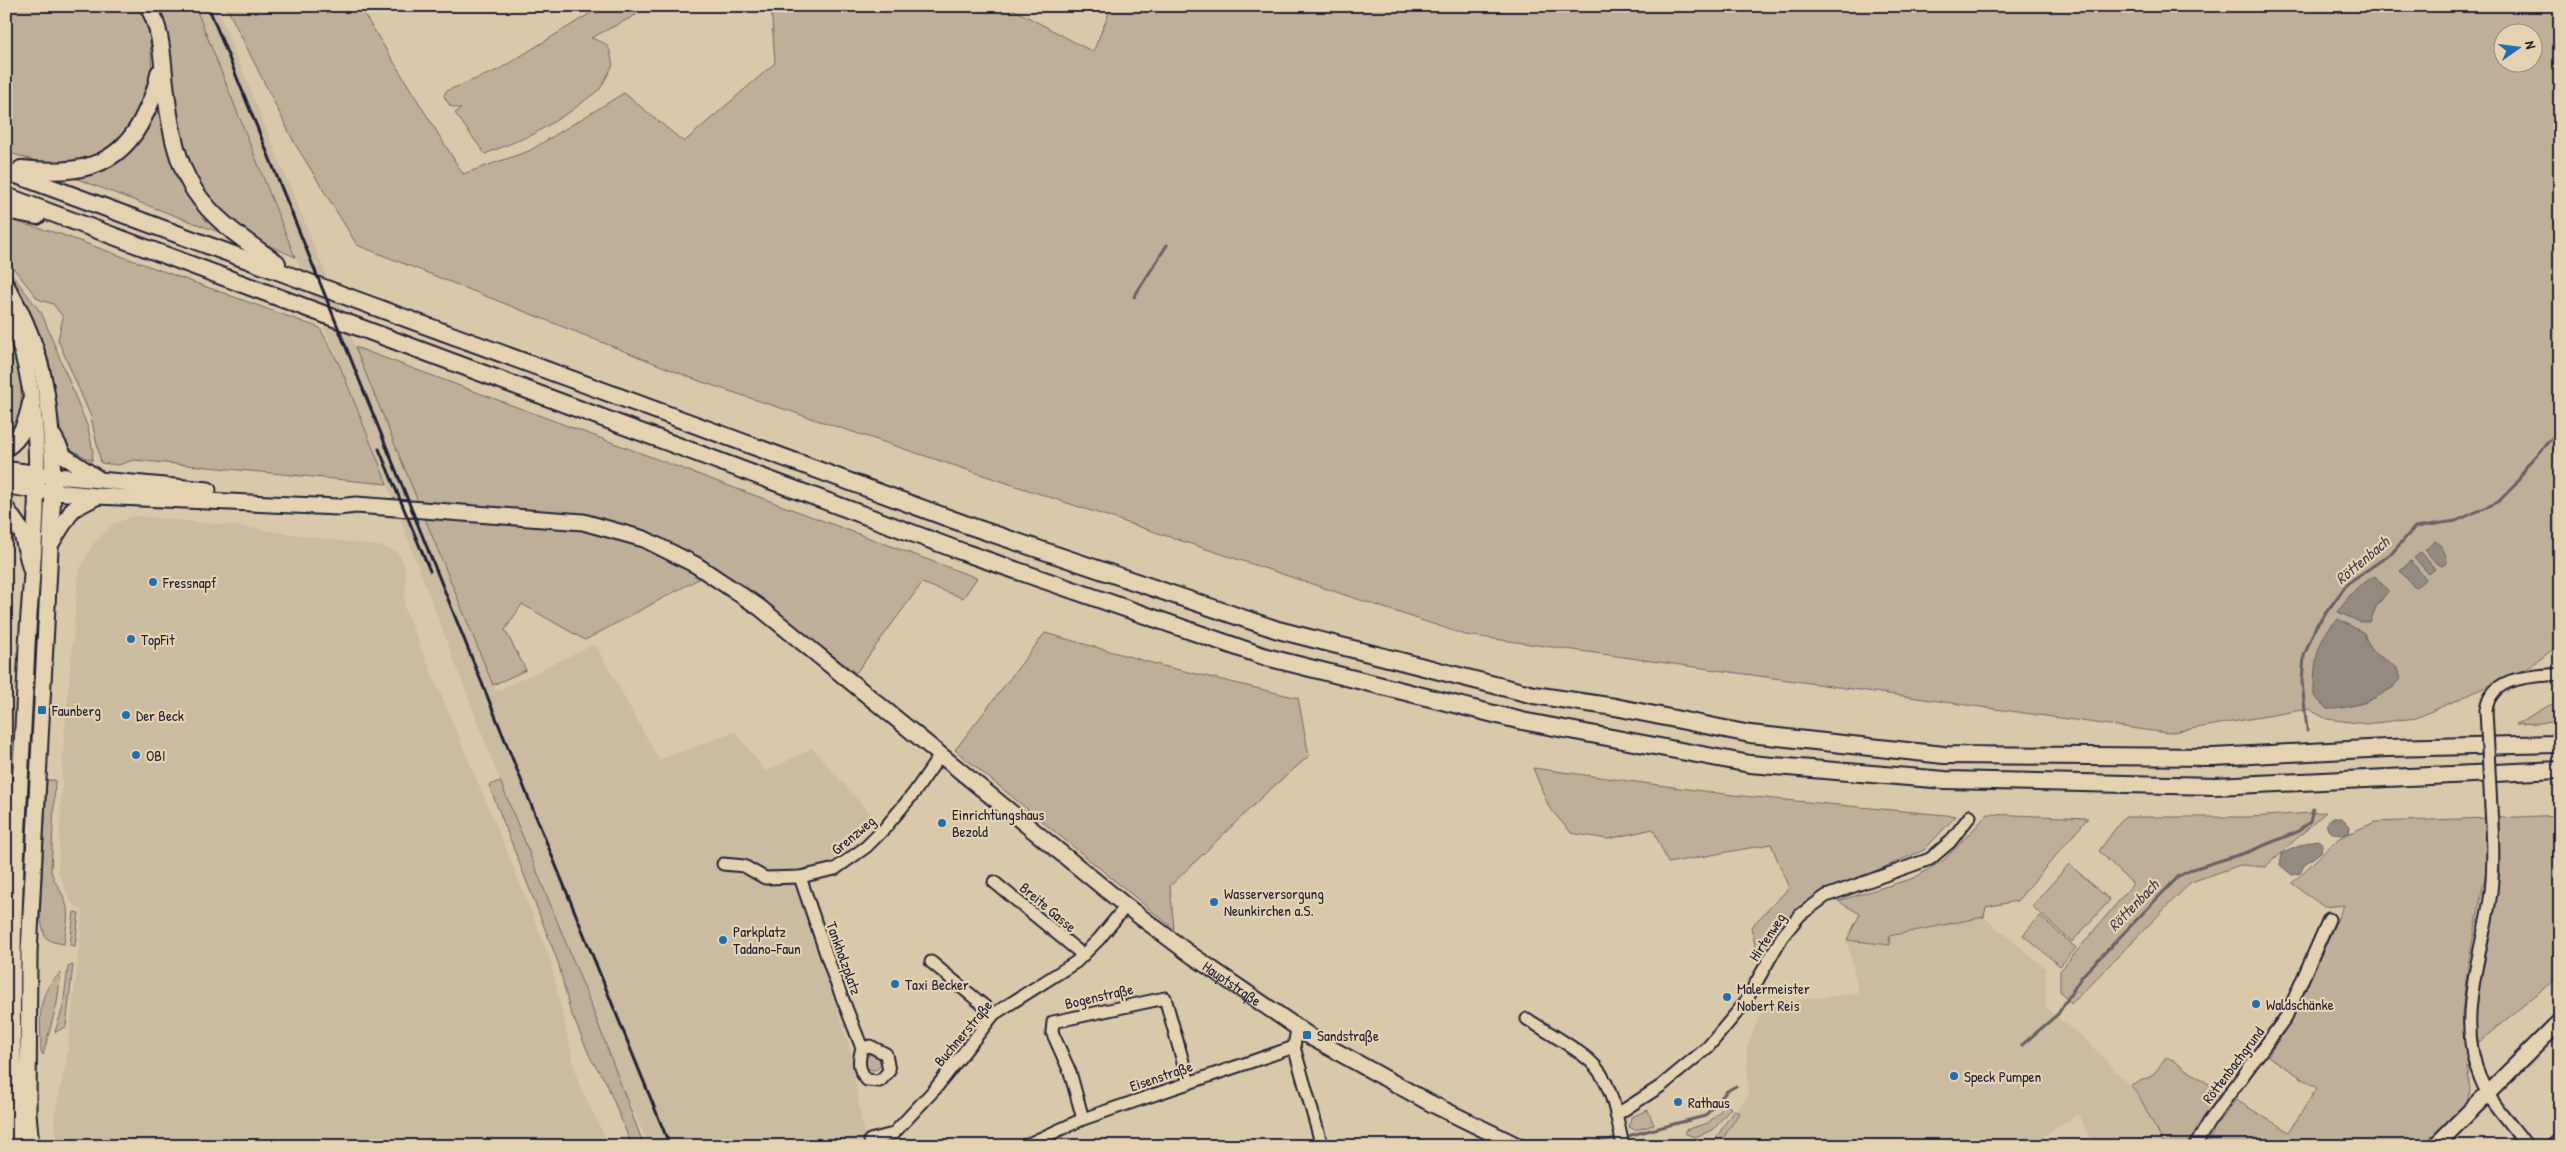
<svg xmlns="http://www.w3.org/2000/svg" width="2566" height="1152" font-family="'Patrick Hand',sans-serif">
<rect width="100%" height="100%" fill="#d9c8a9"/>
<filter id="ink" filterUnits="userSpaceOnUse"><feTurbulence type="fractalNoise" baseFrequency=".02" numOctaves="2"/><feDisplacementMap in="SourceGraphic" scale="10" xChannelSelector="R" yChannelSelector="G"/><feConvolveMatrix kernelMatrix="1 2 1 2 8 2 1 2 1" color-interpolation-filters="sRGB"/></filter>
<g filter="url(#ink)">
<g fill="#cbbba0">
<path d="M 195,6 L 216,6 L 496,691 L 595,644 L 659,760 L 735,732 L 766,772 L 812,748 L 876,821 L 798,891 L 849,1045 L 866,1146 L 650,1146 L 617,1078 L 588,997 L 500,781 L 387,484 Z"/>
<path d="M 134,516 L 229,525 L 384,547 L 395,551 L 401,557 L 405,567 L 406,581 L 404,607 L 505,847 L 550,959 L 578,1082 L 609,1146 L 58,1146 L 54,1118 L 66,1065 L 83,910 L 72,904 L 58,872 L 64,739 L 79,571 L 93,544 L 113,524 Z"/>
<path d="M 1984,917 L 2046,969 L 2046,1008 L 2087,1041 L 2138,1094 L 2165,1146 L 2094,1146 L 2078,1114 L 2029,1146 L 1713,1146 L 1748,1095 L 1747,1048 L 1764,1004 L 1859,993 L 1847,940 L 1889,945 L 1889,937 Z"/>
</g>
<g fill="#bfaf99" stroke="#70686a" fill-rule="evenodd">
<path d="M 6,6 L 141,8 L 149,29 L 152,71 L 141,115 L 114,147 L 95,160 L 65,165 L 43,163 L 6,152 Z"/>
<path d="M 156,6 L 195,6 L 295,257 L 241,233 L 188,174 Z"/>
<path d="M 226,6 L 359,6 L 463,174 L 529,151 L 624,93 L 684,142 L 775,63 L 771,6 L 1007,6 L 1093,52 L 1112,6 L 2560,6 L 2560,644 L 2527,669 L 2416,718 L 2366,724 L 2327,719 L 2308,709 L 2167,733 L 1466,635 L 702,382 L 357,245 L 294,142 ZM 2504,32 L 2534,32 L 2534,62 L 2504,62 ZM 2388,591 L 2376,607 L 2370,622 L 2338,612 L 2343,605 ZM 2364,633 C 2369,650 2375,655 2390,662 L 2394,687 L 2364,703 L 2347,706 Z"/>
<path d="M 602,6 L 636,6 L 636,15 L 591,38 C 611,45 608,44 613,65 L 600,89 L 571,111 L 534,134 L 485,154 L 455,113 L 461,109 L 450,106 L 444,96 L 446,91 L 498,70 Z"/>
<path d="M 160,92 L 163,120 L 221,233 L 72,177 L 105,168 Z"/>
<path d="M 6,219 L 60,234 L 320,328 L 340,366 L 387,484 L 134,460 L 118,465 L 101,463 L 91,417 L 58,340 L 63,317 L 53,304 L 38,299 L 6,259 Z"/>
<path d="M 6,267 L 42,314 L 88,428 L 93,451 L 92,461 L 67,447 L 61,432 L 49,361 L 32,317 Z"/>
<path d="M 6,322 C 15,353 26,387 19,419 C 17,426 10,434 6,439 Z"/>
<path d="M 355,347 L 977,578 L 963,598 L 922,583 L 856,673 L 717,569 L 585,640 L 522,604 L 505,630 L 526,670 L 493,685 Z"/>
<path d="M 1045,633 L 1163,666 L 1298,698 L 1309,756 L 1266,793 L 1170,886 L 1174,929 L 955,750 Z"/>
<path d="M 2560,704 L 2560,722 L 2516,724 L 2550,705 Z"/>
<path d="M 1533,768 L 1732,795 L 1956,816 L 1924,850 L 1815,897 L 1779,927 L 1758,958 L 1751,927 L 1789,888 L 1771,844 L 1668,863 L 1653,829 L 1608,839 L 1571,833 L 1549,807 Z"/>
<path d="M 47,780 L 55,780 L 51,871 C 54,883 63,892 66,904 C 70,915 65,932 64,944 L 53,942 L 45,937 L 40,917 Z"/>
<path d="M 500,781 L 588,997 L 644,1146 L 632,1146 L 606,1082 L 591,1059 L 570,1010 L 558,962 L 489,785 Z"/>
<path d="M 2326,812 L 2265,867 L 2240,865 L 2191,882 L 2071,1004 L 2060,991 L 2060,971 L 2133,884 L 2099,851 L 2124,817 L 2250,817 Z"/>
<path d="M 1988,814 L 2088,818 L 2017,901 L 1986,907 L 1984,917 L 1889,936 L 1890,945 L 1847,940 L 1860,914 L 1838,901 L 1914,878 L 1944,860 Z"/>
<path d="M 2560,815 L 2560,975 L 2479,1042 L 2476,1036 L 2476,1001 L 2490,936 L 2500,871 L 2499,818 Z"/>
<path d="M 2487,818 L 2487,865 L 2467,971 L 2462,1014 L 2470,1090 L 2467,1103 L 2423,1146 L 2206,1146 L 2218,1124 L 2236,1100 L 2289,1132 L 2317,1088 L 2268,1056 L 2290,1023 L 2344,905 L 2324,907 L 2292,883 L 2339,838 L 2375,822 Z"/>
<path d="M 2069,864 L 2110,900 L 2072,942 L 2032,906 Z"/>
<path d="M 74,912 L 79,913 L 75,946 L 70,945 Z"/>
<path d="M 2040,916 L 2076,948 L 2060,966 L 2023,935 Z"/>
<path d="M 73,965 L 66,1027 L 55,1032 L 63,1007 L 68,967 Z"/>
<path d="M 61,973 L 57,1003 L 43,1055 L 41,1051 C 41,1021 35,993 61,973 Z"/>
<circle cx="873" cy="1062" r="8"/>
<path d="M 2167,1057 L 2224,1094 L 2200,1124 L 2190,1146 L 2165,1146 L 2138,1094 L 2130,1085 L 2152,1076 Z"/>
<path d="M 1726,1105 L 1731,1108 L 1713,1130 L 1695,1137 L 1686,1134 L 1685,1130 L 1708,1123 Z"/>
<path d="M 1648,1110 L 1654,1125 L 1635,1130 L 1629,1127 L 1631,1117 Z"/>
<path d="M 1734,1110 L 1739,1113 L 1718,1146 L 1711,1146 Z"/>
</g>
<g fill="#958a80" stroke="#676064">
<path d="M 2435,541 C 2442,545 2447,555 2447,563 L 2442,566 L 2436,563 L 2425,550 Z"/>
<path d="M 2421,552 L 2435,569 L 2429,574 L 2414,558 Z"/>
<path d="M 2411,561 L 2426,579 L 2415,588 L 2400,571 Z"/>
<path d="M 2375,576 L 2388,591 L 2376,607 L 2370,622 L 2360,622 L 2338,612 C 2349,596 2356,585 2375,576 Z"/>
<path d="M 2338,619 L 2364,633 C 2371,657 2380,654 2397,668 L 2400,679 C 2387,697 2349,710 2327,709 L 2314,696 C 2314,667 2315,639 2338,619 Z"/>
<path d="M 2332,818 L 2342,818 L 2350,826 L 2349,833 C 2341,836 2335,835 2328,830 L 2326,823 Z"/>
<path d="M 2317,840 L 2323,843 L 2321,852 L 2305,864 L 2300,873 L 2292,875 L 2280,865 L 2282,853 C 2294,849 2305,842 2317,840 Z"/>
</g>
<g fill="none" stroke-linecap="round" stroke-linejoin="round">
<g stroke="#676064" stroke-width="3">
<path d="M 1134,297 L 1167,245"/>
<path d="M 2307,730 L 2302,682 L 2304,656 L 2316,626 L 2348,583 L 2392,553 L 2415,527 L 2456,521 L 2498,502 L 2516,484 L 2528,464 L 2560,429"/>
<path d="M 2022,1045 L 2058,1014 L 2082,976 L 2179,876 L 2193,869 L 2248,852 L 2297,832 L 2310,822 L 2313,809"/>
<path d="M 1566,1146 L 1620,1138 L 1705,1116 L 1727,1091 L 1736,1086"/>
</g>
<g stroke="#22223b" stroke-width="15">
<g id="minor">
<path d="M 2486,710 C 2491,675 2531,677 2560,674"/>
<path d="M 2491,808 C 2493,836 2494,864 2491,892 C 2483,953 2454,1019 2481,1080 C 2491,1104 2512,1125 2527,1146"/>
<path d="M 723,864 L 744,866 L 765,878 L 800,877 L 835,869 L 866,847 L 884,829 L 914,793 L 941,754"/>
<path d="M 800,877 L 834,977 L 862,1048 C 858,1061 858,1070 867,1080 L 880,1081 L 889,1071 L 886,1054 L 870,1046 L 862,1048"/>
<path d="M 994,882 L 1083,955"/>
<path d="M 931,962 L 994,1014"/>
<path d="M 1527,1019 C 1547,1032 1570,1044 1589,1060 C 1612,1079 1617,1118 1623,1146"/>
<path d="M 1294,1047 L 1322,1146"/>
<path d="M 1616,1115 L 1661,1086 L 1708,1047 L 1744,1004 L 1782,937 L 1800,915 L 1826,896 L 1930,859 L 1950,842 L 1970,816"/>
<path d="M 1083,1119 L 1070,1072 L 1052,1032 L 1053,1022 L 1165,998 L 1189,1083"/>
<path d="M 870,1140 L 893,1134 L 935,1089 L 994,1014 L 1076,962 L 1099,939 L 1126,906"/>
<path d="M 1024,1146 L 1083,1119 L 1294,1047 L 1297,1029"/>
<path d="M 2195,1146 L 2209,1122 L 2286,1017 L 2329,919"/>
<path d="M 2550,1146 L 2560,1138"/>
</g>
</g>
<g stroke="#22223b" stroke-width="19">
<g id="major">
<path d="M 6,285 C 48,355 52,412 53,491 L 29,952 L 28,1113 L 31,1146"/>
<path d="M 6,307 C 54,412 33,535 27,646 C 20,812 4,980 18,1146"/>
<path d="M 54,437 L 64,456 L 97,478"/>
<path d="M 45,475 L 208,490"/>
<path id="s1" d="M 36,490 L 97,496 L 338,507 L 356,505 L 583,522 L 644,539 L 696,565 L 759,607 L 1126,906 L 1190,954 L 1314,1039 L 1430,1103 L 1518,1146"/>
<path d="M 52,542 L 73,509 L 96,497"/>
<path d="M 2435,1146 L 2560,1021"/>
</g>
</g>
<g stroke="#22223b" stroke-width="20">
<g id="highway">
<path d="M 148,6 C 162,30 162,58 165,84 C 176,184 195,208 277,263"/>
<path d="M 21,169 C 74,175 119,170 144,116 C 151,102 157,89 159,73"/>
<path d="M 6,171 L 970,526 L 1278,630 L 1534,695 L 1615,707 L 1750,734 L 1944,755 L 2213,757 L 2387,748 L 2560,744"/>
<path d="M 6,196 L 963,552 L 1266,657 L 1522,721 L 1750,764 L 1945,780 L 2215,786 L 2560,770"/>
<path d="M 6,210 L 37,216"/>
<path d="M 6,448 C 22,437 27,422 31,403"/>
<path d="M 6,470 L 37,474"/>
<path d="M 6,485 L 36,490"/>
<path d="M 6,509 L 22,532 L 31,568"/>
</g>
</g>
<use href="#minor" stroke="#e5d2b0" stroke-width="11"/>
<use href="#major" stroke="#e5d2b0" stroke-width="15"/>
<use href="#highway" stroke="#e5d2b0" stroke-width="16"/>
<g stroke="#22223b" stroke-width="3">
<path d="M 208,6 C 360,387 516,766 670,1146"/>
<path d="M 379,449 L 430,571"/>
</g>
<g stroke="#22223b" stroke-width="15" stroke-linecap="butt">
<path id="minor-bridge" d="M 2486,710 L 2491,808"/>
</g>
<use href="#minor-bridge" stroke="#e5d2b0" stroke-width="11"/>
</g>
</g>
<g fill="#1f6fb2" stroke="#e5d2b0" stroke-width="2">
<circle cx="153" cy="582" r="5"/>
<circle cx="131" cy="639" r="5"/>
<rect x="37" y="705" width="10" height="10" rx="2.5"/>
<circle cx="126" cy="715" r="5"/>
<circle cx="136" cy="755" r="5"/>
<circle cx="942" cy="823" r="5"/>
<circle cx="1214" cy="902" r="5"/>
<circle cx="723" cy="940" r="5"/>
<circle cx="895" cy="984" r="5"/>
<circle cx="1727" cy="997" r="5"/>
<circle cx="2256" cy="1004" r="5"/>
<rect x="1302" y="1030" width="10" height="10" rx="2.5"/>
<circle cx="1954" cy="1076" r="5"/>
<circle cx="1678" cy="1102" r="5"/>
</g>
<g text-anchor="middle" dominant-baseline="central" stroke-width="4.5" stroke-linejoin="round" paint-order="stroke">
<g font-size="15" fill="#22223b" stroke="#e5d2b0" text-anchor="start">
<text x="163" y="582">Fressnapf</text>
<text x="141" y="639">TopFit</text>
<text x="52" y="710">Faunberg</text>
<text x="136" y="715">Der Beck</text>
<text x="146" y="755">OBI</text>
<text x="952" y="814">Einrichtungshaus<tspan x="952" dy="17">Bezold</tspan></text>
<text x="1224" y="893">Wasserversorgung<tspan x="1224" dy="17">Neunkirchen a.S.</tspan></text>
<text x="733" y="931">Parkplatz<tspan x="733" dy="17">Tadano-Faun</tspan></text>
<text x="905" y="984">Taxi Becker</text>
<text x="1737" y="988">Malermeister<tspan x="1737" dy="17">Nobert Reis</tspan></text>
<text x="2266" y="1004">Waldschänke</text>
<text x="1317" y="1035">Sandstraße</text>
<text x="1964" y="1076">Speck Pumpen</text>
<text x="1688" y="1102">Rathaus</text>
</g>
<g font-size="15" fill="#22223b" stroke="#e5d2b0">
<text transform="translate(853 835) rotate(-40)">Grenzweg</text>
<text transform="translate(1048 907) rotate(40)">Breite Gasse</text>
<text transform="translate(1767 937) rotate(-57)">Hirtenweg</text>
<text transform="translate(844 958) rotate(70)">Tankholzplatz</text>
<text stroke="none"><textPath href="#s1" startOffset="1350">Hauptstraße</textPath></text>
<text transform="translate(1099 996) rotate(-13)">Bogenstraße</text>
<text transform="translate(963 1033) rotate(-50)">Buchnerstraße</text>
<text transform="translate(2233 1065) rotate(-53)">Röttenbachgrund</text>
<text transform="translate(1161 1076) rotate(-19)">Eisenstraße</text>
</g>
<g font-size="16" font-style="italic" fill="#444150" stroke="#e5d2b0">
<text transform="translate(2362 560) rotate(-40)">Röttenbach</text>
<text transform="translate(2133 905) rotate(-46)">Röttenbach</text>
</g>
</g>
<rect width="2566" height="1152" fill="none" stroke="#e5d2b0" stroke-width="25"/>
<rect x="12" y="12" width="2541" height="1127" fill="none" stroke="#22223b" stroke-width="2" filter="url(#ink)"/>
<g transform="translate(2518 48) rotate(76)"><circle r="24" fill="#e5d2b0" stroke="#978c81"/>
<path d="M0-4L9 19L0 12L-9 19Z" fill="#1f6fb2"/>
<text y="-8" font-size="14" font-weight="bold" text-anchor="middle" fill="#22223b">N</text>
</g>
</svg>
